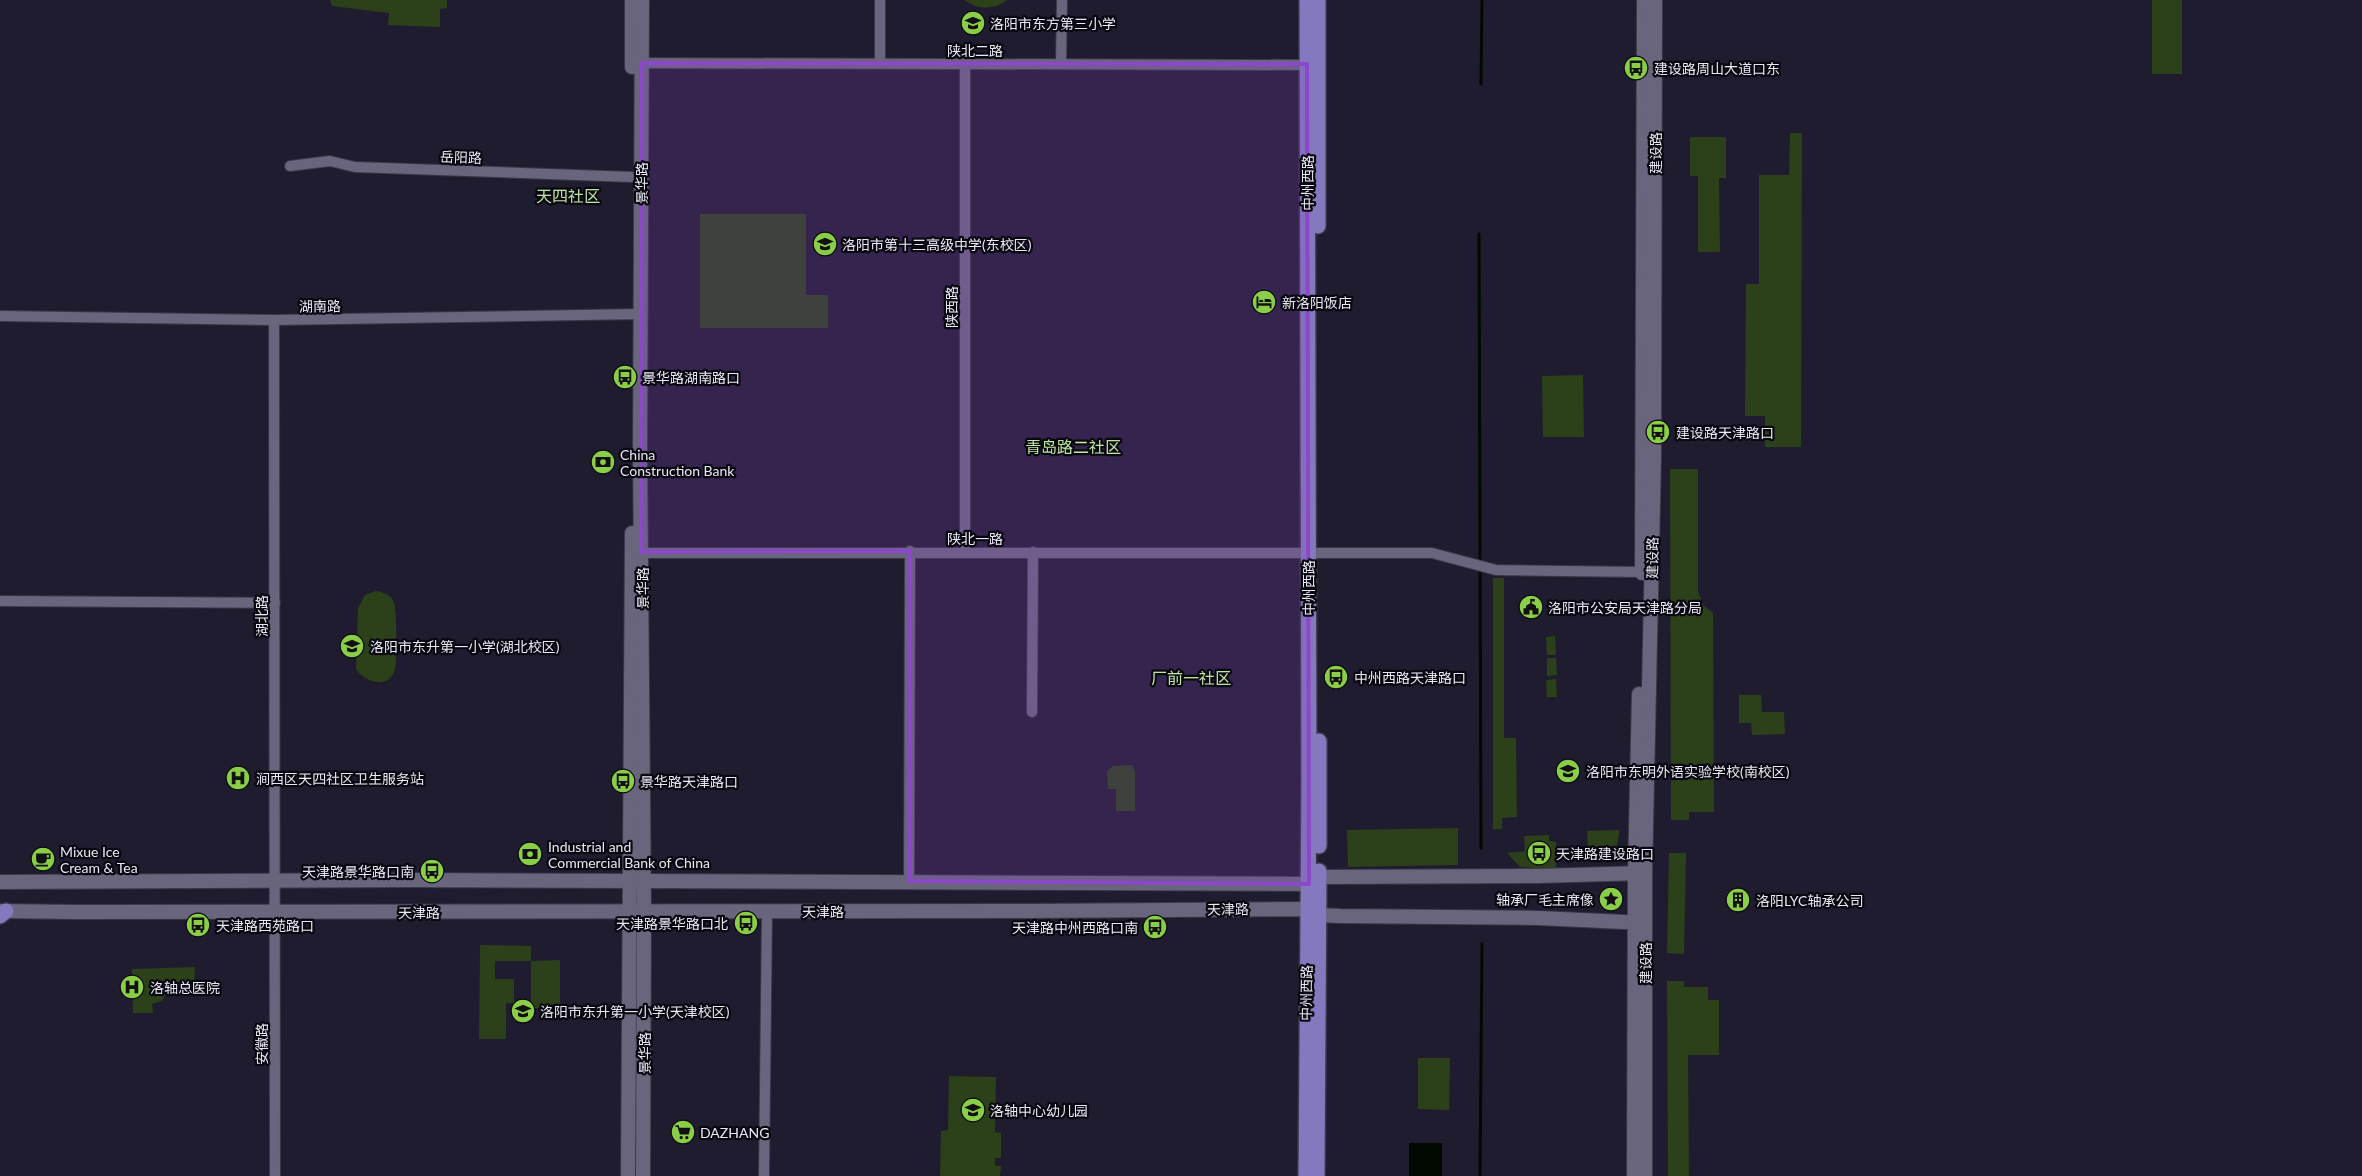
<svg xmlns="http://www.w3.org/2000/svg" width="2362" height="1176" font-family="Lato,'Noto Sans SC',sans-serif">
<rect width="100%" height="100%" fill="#1f1c30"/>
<g fill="#2c401a">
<path d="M 330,0 L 447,0 L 447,8 L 440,9 L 440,27 L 388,25 L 389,13 L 332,6 Z"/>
<path d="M 965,0 L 1007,0 C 994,10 977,10 965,0 Z"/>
<rect x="2152" y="0" width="30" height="74"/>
<path d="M 1790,133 L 1802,133 L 1801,447 L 1765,447 L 1765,416 L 1745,416 L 1746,284 L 1759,284 L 1759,175 L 1789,175 Z"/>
<path d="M 1690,137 L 1726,137 L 1726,178 L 1719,178 L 1720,252 L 1698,252 L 1698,176 L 1690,176 Z"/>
<path d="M 700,214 L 806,214 L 806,295 L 828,295 L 828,328 L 700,328 Z"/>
<path d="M 1583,375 L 1584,437 L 1543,437 L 1542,376 Z"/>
<path d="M 1670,469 L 1698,469 L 1698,591 L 1703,605 L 1713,613 L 1714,812 L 1689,812 L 1689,820 L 1671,820 Z"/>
<path d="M 1493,578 L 1504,578 L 1504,738 L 1516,738 L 1517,817 L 1502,818 L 1502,829 L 1493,829 Z"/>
<path d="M 376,591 C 384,592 392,595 394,603 C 397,611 397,661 395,669 C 390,690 365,683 356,669 L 358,608 L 365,595 Z"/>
<path d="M 1555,636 L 1556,655 L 1547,655 L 1546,637 Z"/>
<path d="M 1547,658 L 1556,658 L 1557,675 L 1547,676 Z"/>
<path d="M 1556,679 L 1557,697 L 1547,697 L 1546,680 Z"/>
<path d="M 1739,695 L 1761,695 L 1762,712 L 1784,712 L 1785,734 L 1752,735 L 1751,723 L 1739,723 Z"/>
<path d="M 1132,765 L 1135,771 L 1135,811 L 1116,811 L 1116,789 L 1108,789 L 1107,771 L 1113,766 Z"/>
<path d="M 1458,828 L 1458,865 L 1348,867 L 1347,830 Z"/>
<path d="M 1619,830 C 1619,853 1609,858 1588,858 L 1587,831 Z"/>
<path d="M 1549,835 L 1549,841 L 1556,842 L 1556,870 L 1520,867 L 1507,853 L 1525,851 L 1524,836 Z"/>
<path d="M 1669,853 L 1686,853 L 1684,954 L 1667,953 Z"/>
<path d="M 480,945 L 531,946 L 531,961 L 560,960 L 560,1008 L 531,1008 L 531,961 L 495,961 L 495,979 L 514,979 L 514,1003 L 506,1003 L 506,1039 L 479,1039 Z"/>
<path d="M 195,967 L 194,985 L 170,986 L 162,1001 L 152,1004 L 153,1013 L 133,1013 L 132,969 Z"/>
<path d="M 1667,981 L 1684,981 L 1684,987 L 1708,987 L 1708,1000 L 1719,1000 L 1719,1055 L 1688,1055 L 1689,1176 L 1668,1176 Z"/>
<path d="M 1418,1058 L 1450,1058 L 1449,1110 L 1418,1109 Z"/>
<path d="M 949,1076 L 996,1077 L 995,1132 L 1001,1133 L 1001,1158 L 995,1158 L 995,1166 L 1001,1166 L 1000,1176 L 940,1176 L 941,1131 L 948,1130 Z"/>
</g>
<rect fill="#010900" x="1409" y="1143" width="33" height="33"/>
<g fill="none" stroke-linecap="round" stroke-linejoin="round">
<g stroke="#010900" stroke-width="3">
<path d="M 1481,84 L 1482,0"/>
<path d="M 1479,234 L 1481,848"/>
<path d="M 1480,1176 L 1482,944"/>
</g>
<g stroke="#3a3848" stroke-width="12">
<g id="street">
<path d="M 880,0 L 880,63"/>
<path d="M 636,63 L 1314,65"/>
<path d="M 1061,64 L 1062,0"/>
<path d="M 290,166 L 330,161 L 355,167 L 632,177"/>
<path d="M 0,316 L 274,320 L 641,314"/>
<path d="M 274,320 L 275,1176"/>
<path d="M 965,551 L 965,63"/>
<path d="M 635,553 L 1432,553 L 1496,570 L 1642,572"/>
<path d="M 0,601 L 275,603"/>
<path d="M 1032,712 L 1033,552"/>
<path d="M 909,881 L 910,551"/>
<path d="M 764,1176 L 767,912"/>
</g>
</g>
<g stroke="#3a3848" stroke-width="16">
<g id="secondary">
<path d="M 632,0 L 632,67"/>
<path d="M 642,0 L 640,453 L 644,911 L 643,1176"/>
<path d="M 1642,573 L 1644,0"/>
<path d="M 0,882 L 410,880 L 1309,884 L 1319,877 L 1538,876 L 1645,873"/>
<path d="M 0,911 L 76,912 L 1030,911 L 1308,909 L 1319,915 L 1340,916 L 1539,918 L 1645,923"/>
<path d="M 628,1176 L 632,533"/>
<path d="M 1634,1176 L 1635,873 L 1639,694"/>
<path d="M 1645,1176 L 1645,873 L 1654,457 L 1655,0"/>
</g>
</g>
<g stroke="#3a3848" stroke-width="18">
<g id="primary">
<path d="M 1318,0 L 1318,226"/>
<path d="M 1319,741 L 1319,846"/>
<path d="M 0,916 L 6,911"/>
<path d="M 1306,1176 L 1309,781 L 1307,0"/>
<path d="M 1317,1176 L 1319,871"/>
</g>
</g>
<use href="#street" stroke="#68657d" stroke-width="10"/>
<use href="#secondary" stroke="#68657d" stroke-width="14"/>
<use href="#primary" stroke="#8478be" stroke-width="15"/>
</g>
<path fill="#8b48c7" fill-opacity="0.2" stroke="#8b48c7" stroke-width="4" stroke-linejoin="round" d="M 642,63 L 1307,64 L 1309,884 L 909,881 L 910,551 L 641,552 Z"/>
<defs>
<g id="school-disc" transform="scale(1.25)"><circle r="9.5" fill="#8ace47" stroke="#090810"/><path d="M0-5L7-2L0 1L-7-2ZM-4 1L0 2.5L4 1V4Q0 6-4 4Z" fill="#111"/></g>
<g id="bus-disc" transform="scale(1.25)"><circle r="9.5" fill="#8ace47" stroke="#090810"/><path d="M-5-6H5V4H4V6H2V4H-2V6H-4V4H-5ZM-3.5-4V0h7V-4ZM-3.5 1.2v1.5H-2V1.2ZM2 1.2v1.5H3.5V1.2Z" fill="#111"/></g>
<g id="hotel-disc" transform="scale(1.25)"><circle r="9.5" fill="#8ace47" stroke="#090810"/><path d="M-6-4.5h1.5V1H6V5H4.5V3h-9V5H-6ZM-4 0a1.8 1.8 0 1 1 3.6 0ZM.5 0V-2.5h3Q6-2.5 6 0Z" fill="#111"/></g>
<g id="bank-disc" transform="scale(1.25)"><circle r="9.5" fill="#8ace47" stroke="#090810"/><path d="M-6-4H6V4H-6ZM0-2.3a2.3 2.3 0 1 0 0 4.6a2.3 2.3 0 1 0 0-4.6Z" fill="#111"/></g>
<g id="civic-disc" transform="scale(1.25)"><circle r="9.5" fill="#8ace47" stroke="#090810"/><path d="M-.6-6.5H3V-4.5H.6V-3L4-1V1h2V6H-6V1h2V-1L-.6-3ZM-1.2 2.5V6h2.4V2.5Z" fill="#111"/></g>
<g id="hospital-disc" transform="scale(1.25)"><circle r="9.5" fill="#8ace47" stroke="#090810"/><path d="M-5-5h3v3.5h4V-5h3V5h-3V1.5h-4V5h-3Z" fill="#111"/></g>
<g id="cafe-disc" transform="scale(1.25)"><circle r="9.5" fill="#8ace47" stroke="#090810"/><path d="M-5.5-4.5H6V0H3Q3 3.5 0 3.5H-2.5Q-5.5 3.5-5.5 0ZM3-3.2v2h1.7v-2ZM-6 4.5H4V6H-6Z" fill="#111"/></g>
<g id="sight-disc" transform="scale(1.25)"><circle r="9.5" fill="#8ace47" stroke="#090810"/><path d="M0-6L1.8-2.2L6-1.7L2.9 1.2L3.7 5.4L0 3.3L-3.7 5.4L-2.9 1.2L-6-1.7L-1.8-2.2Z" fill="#111"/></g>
<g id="building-disc" transform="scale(1.25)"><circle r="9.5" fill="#8ace47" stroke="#090810"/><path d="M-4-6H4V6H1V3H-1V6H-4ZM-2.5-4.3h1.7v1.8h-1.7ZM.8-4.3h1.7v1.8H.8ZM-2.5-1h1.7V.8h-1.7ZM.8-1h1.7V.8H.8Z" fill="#111"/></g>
<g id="supermarket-disc" transform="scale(1.25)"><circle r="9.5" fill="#8ace47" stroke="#090810"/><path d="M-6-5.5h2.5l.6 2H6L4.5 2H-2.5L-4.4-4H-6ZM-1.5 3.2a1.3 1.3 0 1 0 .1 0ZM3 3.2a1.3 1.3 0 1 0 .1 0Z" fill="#111"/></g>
</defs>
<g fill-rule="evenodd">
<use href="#school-disc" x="973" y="23"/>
<use href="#bus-disc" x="1636" y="68"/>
<use href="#school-disc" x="825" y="244"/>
<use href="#hotel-disc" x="1264" y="302"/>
<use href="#bus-disc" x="625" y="377"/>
<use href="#bus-disc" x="1658" y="432"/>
<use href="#bank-disc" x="603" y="462"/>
<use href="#civic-disc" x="1531" y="607"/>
<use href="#school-disc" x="352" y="646"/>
<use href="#bus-disc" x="1336" y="677"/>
<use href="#school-disc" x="1568" y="771"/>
<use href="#hospital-disc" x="238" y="778"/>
<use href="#bus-disc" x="623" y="781"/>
<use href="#bus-disc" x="1539" y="853"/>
<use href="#bank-disc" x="530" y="854"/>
<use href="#cafe-disc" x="43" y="859"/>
<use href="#bus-disc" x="432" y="871"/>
<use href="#sight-disc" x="1611" y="899"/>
<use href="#building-disc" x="1738" y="900"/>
<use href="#bus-disc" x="746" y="923"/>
<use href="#bus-disc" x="198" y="925"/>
<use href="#bus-disc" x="1155" y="927"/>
<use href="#hospital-disc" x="132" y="987"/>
<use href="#school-disc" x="523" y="1011"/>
<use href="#school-disc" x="973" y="1110"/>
<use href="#supermarket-disc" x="683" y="1132"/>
</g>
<g text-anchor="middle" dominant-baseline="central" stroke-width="4.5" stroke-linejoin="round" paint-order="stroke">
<g font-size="14" fill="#e8e7f4" stroke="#090810" text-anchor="start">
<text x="990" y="23">洛阳市东方第三小学</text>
<text x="1654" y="68">建设路周山大道口东</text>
<text x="842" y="244">洛阳市第十三高级中学(东校区)</text>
<text x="1282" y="302">新洛阳饭店</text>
<text x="642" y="377">景华路湖南路口</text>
<text x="1676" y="432">建设路天津路口</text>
<text x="620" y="454">China<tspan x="620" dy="16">Construction Bank</tspan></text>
<text x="1548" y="607">洛阳市公安局天津路分局</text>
<text x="370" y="646">洛阳市东升第一小学(湖北校区)</text>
<text x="1354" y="677">中州西路天津路口</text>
<text x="1586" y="771">洛阳市东明外语实验学校(南校区)</text>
<text x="256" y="778">涧西区天四社区卫生服务站</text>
<text x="640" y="781">景华路天津路口</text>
<text x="548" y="846">Industrial and<tspan x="548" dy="16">Commercial Bank of China</tspan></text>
<text x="60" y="851">Mixue Ice<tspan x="60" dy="16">Cream &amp; Tea</tspan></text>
<text x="1556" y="853">天津路建设路口</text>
<text x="414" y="871" text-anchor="end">天津路景华路口南</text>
<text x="1594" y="899" text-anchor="end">轴承厂毛主席像</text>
<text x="1756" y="900">洛阳LYC轴承公司</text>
<text x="728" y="923" text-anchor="end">天津路景华路口北</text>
<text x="216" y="925">天津路西苑路口</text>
<text x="1138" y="927" text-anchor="end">天津路中州西路口南</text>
<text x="150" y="987">洛轴总医院</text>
<text x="540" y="1011">洛阳市东升第一小学(天津校区)</text>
<text x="990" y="1110">洛轴中心幼儿园</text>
<text x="700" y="1132">DAZHANG</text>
</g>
<g font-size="14" fill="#e8e7f4" stroke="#090810">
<text x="975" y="50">陕北二路</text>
<text transform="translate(1655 153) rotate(-90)">建设路</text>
<text transform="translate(461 157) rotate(2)">岳阳路</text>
<text transform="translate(641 183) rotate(-90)">景华路</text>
<text transform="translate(1307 183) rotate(-90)">中州西路</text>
<text transform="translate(320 306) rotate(-1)">湖南路</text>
<text transform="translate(951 307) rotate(-90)">陕西路</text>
<text x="975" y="538">陕北一路</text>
<text transform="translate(1652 558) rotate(-89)">建设路</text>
<text transform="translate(642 588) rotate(-90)">景华路</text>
<text transform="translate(1308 588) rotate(-90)">中州西路</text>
<text transform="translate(261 616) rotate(-90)">湖北路</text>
<text transform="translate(1228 909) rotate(-1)">天津路</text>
<text x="823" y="911">天津路</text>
<text x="419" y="912">天津路</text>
<text transform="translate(1645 963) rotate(-90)">建设路</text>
<text transform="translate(1306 993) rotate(-89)">中州西路</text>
<text transform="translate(261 1044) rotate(-90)">安徽路</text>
<text transform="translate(644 1053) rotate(-90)">景华路</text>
</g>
<g font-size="16" fill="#bee5a0" stroke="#090810">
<text x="568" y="195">天四社区</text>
<text x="1073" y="446">青岛路二社区</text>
<text x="1191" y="677">厂前一社区</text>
</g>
</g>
</svg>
